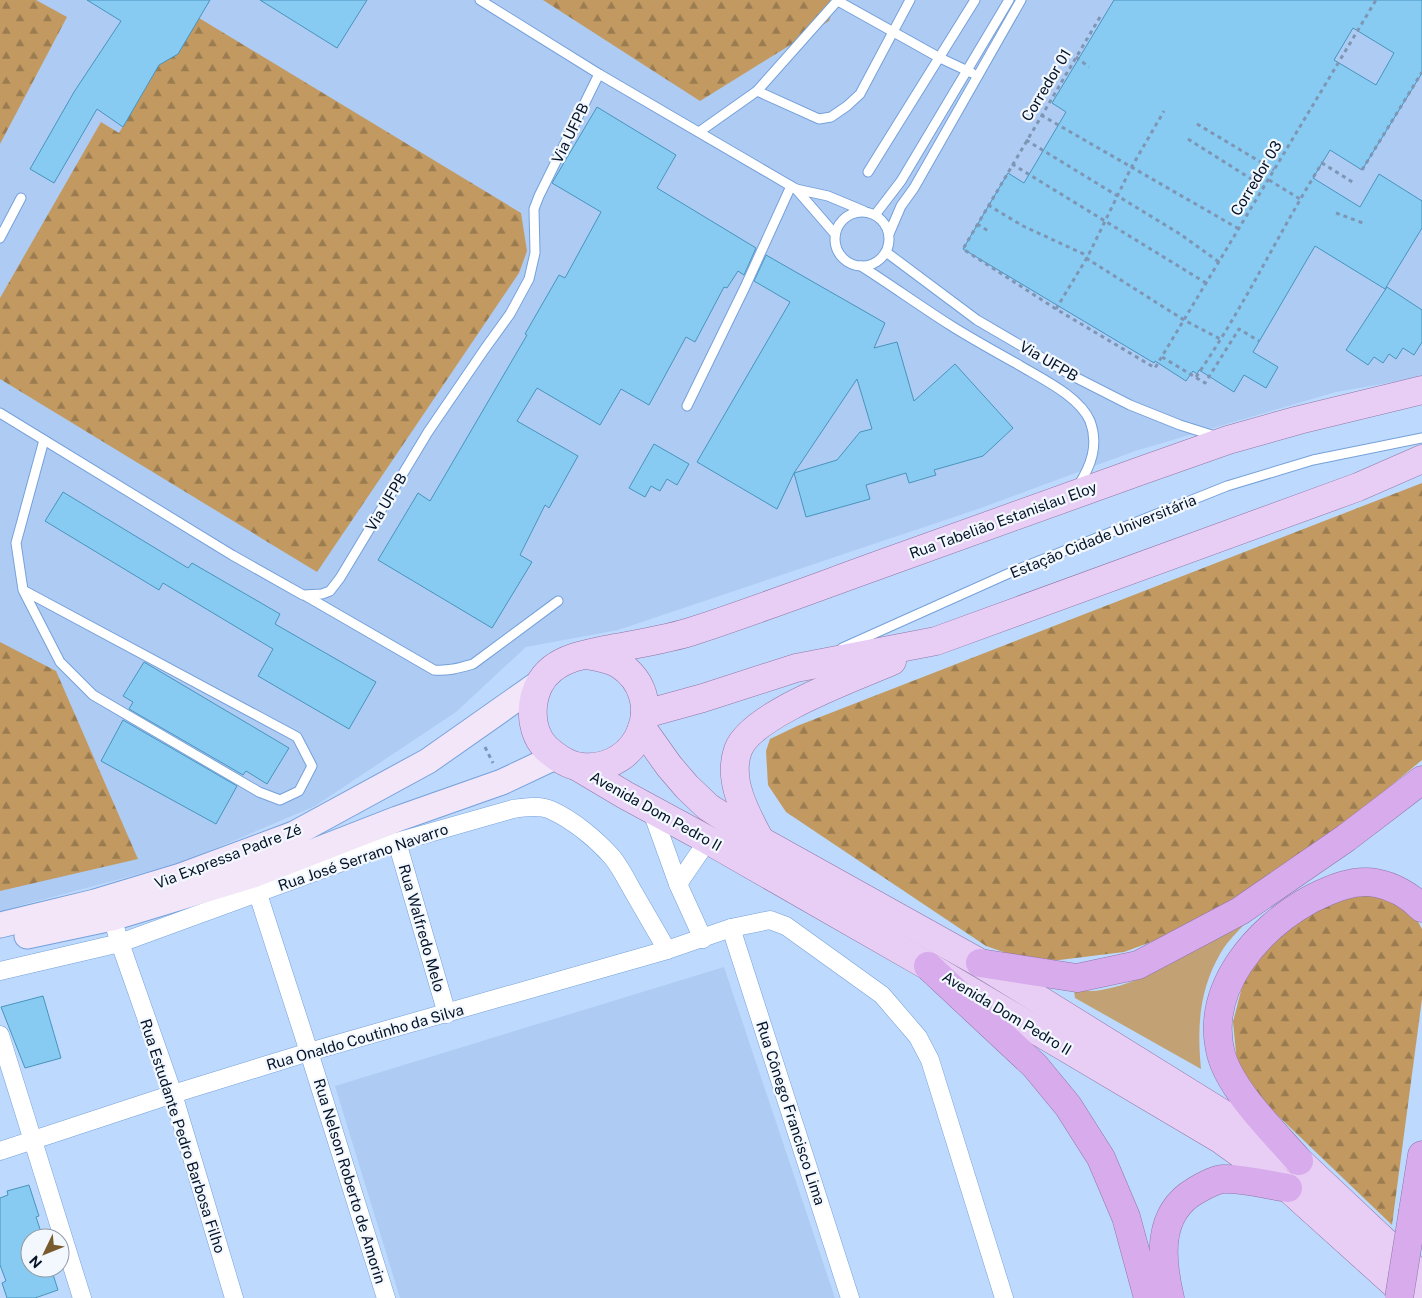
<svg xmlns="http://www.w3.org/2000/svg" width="1422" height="1298" font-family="'Public Sans',sans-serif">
<defs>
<pattern id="forest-firs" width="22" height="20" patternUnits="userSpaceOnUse" patternTransform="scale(1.25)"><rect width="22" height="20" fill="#c29a61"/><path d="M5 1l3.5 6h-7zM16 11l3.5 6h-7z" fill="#9b7c50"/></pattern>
</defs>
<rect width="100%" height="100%" fill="#bdd9fd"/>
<g fill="#aecbf3">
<path d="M 0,0 L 1422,0 L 1422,377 L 1336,392 L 1135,451 L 978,509 L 618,630 L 526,647 L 456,712 L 315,806 L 184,862 L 0,911 Z"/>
<path d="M 724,967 L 835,1298 L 400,1298 L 335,1086 Z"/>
</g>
<path fill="#c2a275" d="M 1258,910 C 1246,924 1229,938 1220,954 C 1199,991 1197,1027 1201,1069 L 1075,998 L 1074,990 C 1082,990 1092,992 1101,990 C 1152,982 1213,938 1258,910 Z"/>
<g fill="url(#forest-firs)">
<path d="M 0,0 L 36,0 L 67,17 L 0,144 Z"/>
<path d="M 543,0 L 837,0 L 829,21 L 700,101 Z"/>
<path d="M 199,18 L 521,213 L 527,251 L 519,273 L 317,572 L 0,379 L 0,298 L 101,122 L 119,133 L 159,65 Z"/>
<path d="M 1422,483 L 1422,760 L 1382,793 L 1260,886 L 1197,925 L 1124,952 L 1035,963 L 986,946 L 786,812 L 768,785 L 766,751 L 770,739 L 797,726 Z"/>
<path d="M 0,642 L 56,671 L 138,859 L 0,891 Z"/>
<path d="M 1343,889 L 1380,893 L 1415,916 L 1422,929 L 1422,999 L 1392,1225 L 1274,1112 L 1256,1093 L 1237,1062 L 1233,1022 L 1242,987 L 1263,947 Z"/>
</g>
<g fill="#87cbf2" stroke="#4894bd" fill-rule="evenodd">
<path d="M 87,0 L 210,0 L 178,54 L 159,65 L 123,127 L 97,109 L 54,183 L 30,169 L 74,92 L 121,21 Z"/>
<path d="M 260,0 L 367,0 L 337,48 Z"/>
<path d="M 1114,0 L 1422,0 L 1422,73 L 1362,170 L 1330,150 L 1313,178 L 1360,207 L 1379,174 L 1422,201 L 1422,228 L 1385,289 L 1315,246 L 1253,352 L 1278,367 L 1266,388 L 1244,375 L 1234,392 L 1199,370 L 1197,374 L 1193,371 L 1186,381 L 1155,361 L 1154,363 L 963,249 L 1008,173 L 1024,183 L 1066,112 L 1052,103 ZM 1353,28 L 1394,53 L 1376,85 L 1334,60 Z"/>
<path d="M 597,107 L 676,155 L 657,188 L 756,248 L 744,275 L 738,271 L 727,288 L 724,287 L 695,342 L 686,337 L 649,405 L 621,389 L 600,425 L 537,388 L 517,421 L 578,456 L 549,508 L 545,505 L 520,555 L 532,562 L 492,628 L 378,560 L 418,493 L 430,501 L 527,335 L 525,334 L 559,275 L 565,278 L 601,212 L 552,183 Z"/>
<path d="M 766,255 L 885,323 L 874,348 L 897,342 L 914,401 L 955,364 L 1013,428 L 983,456 L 934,470 L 936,475 L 909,483 L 906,473 L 866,485 L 870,499 L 806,517 L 794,473 L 777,509 L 697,462 L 790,302 L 754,281 ZM 857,379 L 872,429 L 860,432 L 837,460 L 794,473 Z"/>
<path d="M 1387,287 L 1422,310 L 1422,342 L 1414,355 L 1403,348 L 1396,359 L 1389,354 L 1383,363 L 1374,357 L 1368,365 L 1346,350 Z"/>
<path d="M 654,444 L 689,464 L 677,485 L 667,479 L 660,491 L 651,486 L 645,497 L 629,488 Z"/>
<path d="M 63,492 L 188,568 L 192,563 L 280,614 L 275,624 L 376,682 L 349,729 L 258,676 L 273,649 L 163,583 L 159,590 L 45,521 Z"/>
<path d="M 144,662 L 289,748 L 267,784 L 246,771 L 243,775 L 129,709 L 133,702 L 123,696 Z"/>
<path d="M 123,720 L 237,786 L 216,824 L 101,761 Z"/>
<path d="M 43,996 L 61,1058 L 25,1068 L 1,1007 Z"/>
<path d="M 29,1185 L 39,1216 L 36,1217 L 43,1238 L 30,1238 L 30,1268 L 51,1268 L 58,1290 L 35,1298 L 7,1298 L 2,1283 L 6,1281 L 0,1265 L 0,1198 L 8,1195 L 7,1191 Z"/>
</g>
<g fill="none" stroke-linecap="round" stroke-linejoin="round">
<g stroke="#75a1da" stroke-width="11">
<g id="lane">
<path d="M 480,0 L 599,74 L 796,189"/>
<path d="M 838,1 L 940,58 L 972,73"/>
<path d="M 757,91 L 819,119 L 831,117 L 847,106 L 860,94 L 910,0"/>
<path d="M 699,132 L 757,91 L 838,0"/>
<path d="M 868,172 L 975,0"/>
<circle cx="862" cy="239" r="27"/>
<path d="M 875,215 L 901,181 L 1009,0"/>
<path d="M 835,234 L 796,189 L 828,196 L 864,211"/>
<path d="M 889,234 L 901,206 L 914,188 L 1021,0"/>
<path d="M 0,238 L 21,198"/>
<path d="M 886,252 L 977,320 L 1073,376 L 1130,405 L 1180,425 L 1218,437"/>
<path d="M 861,266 C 891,285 920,306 950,325 C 972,339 996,352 1019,365 C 1042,379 1079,396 1090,421 C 1099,445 1091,466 1078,486"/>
<path d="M 687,406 L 745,287 L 791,186"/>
<path d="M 0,413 L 232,555 L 303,595 L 322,594 L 330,591 L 340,578 L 428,432 L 484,350 L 510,314 L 529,279 L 535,253 L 534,209 L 539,196 L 599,74"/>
<path d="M 23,590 L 297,737 L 312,766 L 299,791 L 280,800 L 259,792 L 93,695 L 60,662 L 23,590 L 16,543 L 44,440"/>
<path d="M 306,596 L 434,670 C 449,671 459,668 473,664 L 558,601"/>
<path d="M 842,648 L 1014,571 L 1227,486 L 1313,460 L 1422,438"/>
</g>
</g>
<g stroke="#75a1da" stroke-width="19">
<g id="street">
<path d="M 651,809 L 678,884 L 703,939"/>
<path d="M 397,842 L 447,1014"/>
<path d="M 678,884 L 708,840"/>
<path d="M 258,894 L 309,1052 L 386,1298"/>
<path d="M 112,918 L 120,943 L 173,1094 L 234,1298"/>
<path d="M 731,928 L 850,1298"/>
<path d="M 0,971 L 120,943 L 397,842 L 513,809 C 525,807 539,805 551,810 C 573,820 596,839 612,857 C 621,868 627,881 634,893 C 645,912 656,931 667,950"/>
<path d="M 0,1035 L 82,1298"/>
<path d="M 0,1151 L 173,1094 L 309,1052 L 667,950 L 731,928 L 770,920 L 786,926 L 882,995 L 918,1037 L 930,1060 L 1004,1298"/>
</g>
</g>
<g stroke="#75a1da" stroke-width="27">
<g id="secondary">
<path d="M 0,925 L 95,902 L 181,876 L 294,834 L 428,761 L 539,683"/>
<path d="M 27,936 L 112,918 L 253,875 L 397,819 L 502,782 L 555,757"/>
</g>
</g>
<g stroke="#8e76a7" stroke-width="29">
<g id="primary">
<path d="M 586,655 C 598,657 609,658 620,665 C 668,697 642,772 582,767 C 568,766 556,757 546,748 C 526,727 529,687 552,669 C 567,657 587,654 605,650 C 635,644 667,640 696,630 C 760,609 823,585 887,562 C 1000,521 1114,480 1228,440 L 1299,420 L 1422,390"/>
<path d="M 645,714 L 703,698 L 796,668 L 936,641 L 1358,487 L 1422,459"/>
<path d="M 642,728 L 669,766 L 687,787 L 708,807 L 761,841 L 980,963 L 1299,1161 L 1422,1277"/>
<path d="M 578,767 L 625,795 L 708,840 L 928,966 L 1220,1139 L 1288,1188 L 1410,1298"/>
<path d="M 760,840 C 746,814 727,780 738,750 C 751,714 856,677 892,661"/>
</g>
</g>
<g stroke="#8e76a7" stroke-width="29">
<g id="highway">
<path d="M 980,963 L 1077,978 L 1138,965 L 1240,911 L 1346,838 L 1422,780"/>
<path d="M 928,966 L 1035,1066 L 1068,1106 L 1101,1158 L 1126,1217 L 1148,1298"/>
<path d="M 1299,1161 C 1274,1132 1231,1091 1221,1054 C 1204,988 1258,928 1311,899 C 1331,889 1353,879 1376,883 C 1393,886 1410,896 1422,908"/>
<path d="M 1413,1211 L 1422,1155"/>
<path d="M 1170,1298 C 1161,1260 1156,1214 1195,1191 C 1204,1186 1213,1180 1223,1179 C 1244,1178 1267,1185 1288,1188"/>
</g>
</g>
<g stroke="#7e96b4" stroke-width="3" stroke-dasharray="4 4" stroke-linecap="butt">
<path d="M 1100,17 L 963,249 L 1056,309 L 1155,368 L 1376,0"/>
<path d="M 1076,57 L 1089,67"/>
<path d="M 1041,115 L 1239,229"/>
<path d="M 1197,124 L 1274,170"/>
<path d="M 1188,139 L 1264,187"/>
<path d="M 1026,140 L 1180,234 L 1219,262"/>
<path d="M 1012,164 L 1206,283"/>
<path d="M 1362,170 L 1422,72"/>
<path d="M 1269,180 L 1300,199"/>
<path d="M 988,205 L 1023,226 L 1088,256"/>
<path d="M 1336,213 L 1363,223"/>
<path d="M 977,224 L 990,232"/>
<path d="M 1086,258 L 1184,320 L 1222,340"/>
<path d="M 1056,309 L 1088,256 L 1131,168 L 1164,111"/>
<path d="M 1162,357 L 1205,383 L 1239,329 L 1259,341"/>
<path d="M 1196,377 C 1243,309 1278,234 1322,163 L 1354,183"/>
<path d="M 485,747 L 493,763"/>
</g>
<use href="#lane" stroke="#fff" stroke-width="9"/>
<use href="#street" stroke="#fff" stroke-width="18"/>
<use href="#secondary" stroke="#f3e6f9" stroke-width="25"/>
<use href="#primary" stroke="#e8cdf4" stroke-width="28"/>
<use href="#highway" stroke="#d8abec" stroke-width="28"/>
<g stroke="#8e76a7" stroke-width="29" stroke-linecap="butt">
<path id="highway-bridge" d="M 1399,1298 L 1413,1211"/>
</g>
<use href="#highway-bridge" stroke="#d8abec" stroke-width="28"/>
</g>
<g text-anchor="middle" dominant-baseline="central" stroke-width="4.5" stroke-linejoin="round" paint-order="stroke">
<g font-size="15" fill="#041328" stroke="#f3f8fe">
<text transform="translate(1046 85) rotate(-59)">Corredor 01</text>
<text transform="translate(570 133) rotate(-64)">Via UFPB</text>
<text transform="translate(1256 178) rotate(-59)">Corredor 03</text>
<text transform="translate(1049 361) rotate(30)">Via UFPB</text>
<text transform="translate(386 502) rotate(-59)">Via UFPB</text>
<text transform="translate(1003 520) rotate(-20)">Rua Tabelião Estanislau Eloy</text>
<text transform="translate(1103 536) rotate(-22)">Estação Cidade Universitária</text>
<text transform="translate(656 811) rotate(29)">Avenida Dom Pedro II</text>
<text transform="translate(228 856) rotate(-21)">Via Expressa Padre Zé</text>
<text transform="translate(363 857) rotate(-19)">Rua José Serrano Navarro</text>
<text transform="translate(422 928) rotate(74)">Rua Walfredo Melo</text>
<text transform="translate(1007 1013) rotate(31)">Avenida Dom Pedro II</text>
<text transform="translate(365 1037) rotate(-16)">Rua Onaldo Coutinho da Silva</text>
<text transform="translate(791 1113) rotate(72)">Rua Cônego Francisco Lima</text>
<text transform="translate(183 1136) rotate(72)">Rua Estudante Pedro Barbosa Filho</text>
<text transform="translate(350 1181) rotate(73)">Rua Nelson Roberto de Amorin</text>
</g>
</g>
<g transform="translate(45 1253) rotate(227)"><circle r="24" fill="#f3f8fe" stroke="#939ca8"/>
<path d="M0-4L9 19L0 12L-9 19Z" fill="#785b2f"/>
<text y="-8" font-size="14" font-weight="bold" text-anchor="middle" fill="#041328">N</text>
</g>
</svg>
